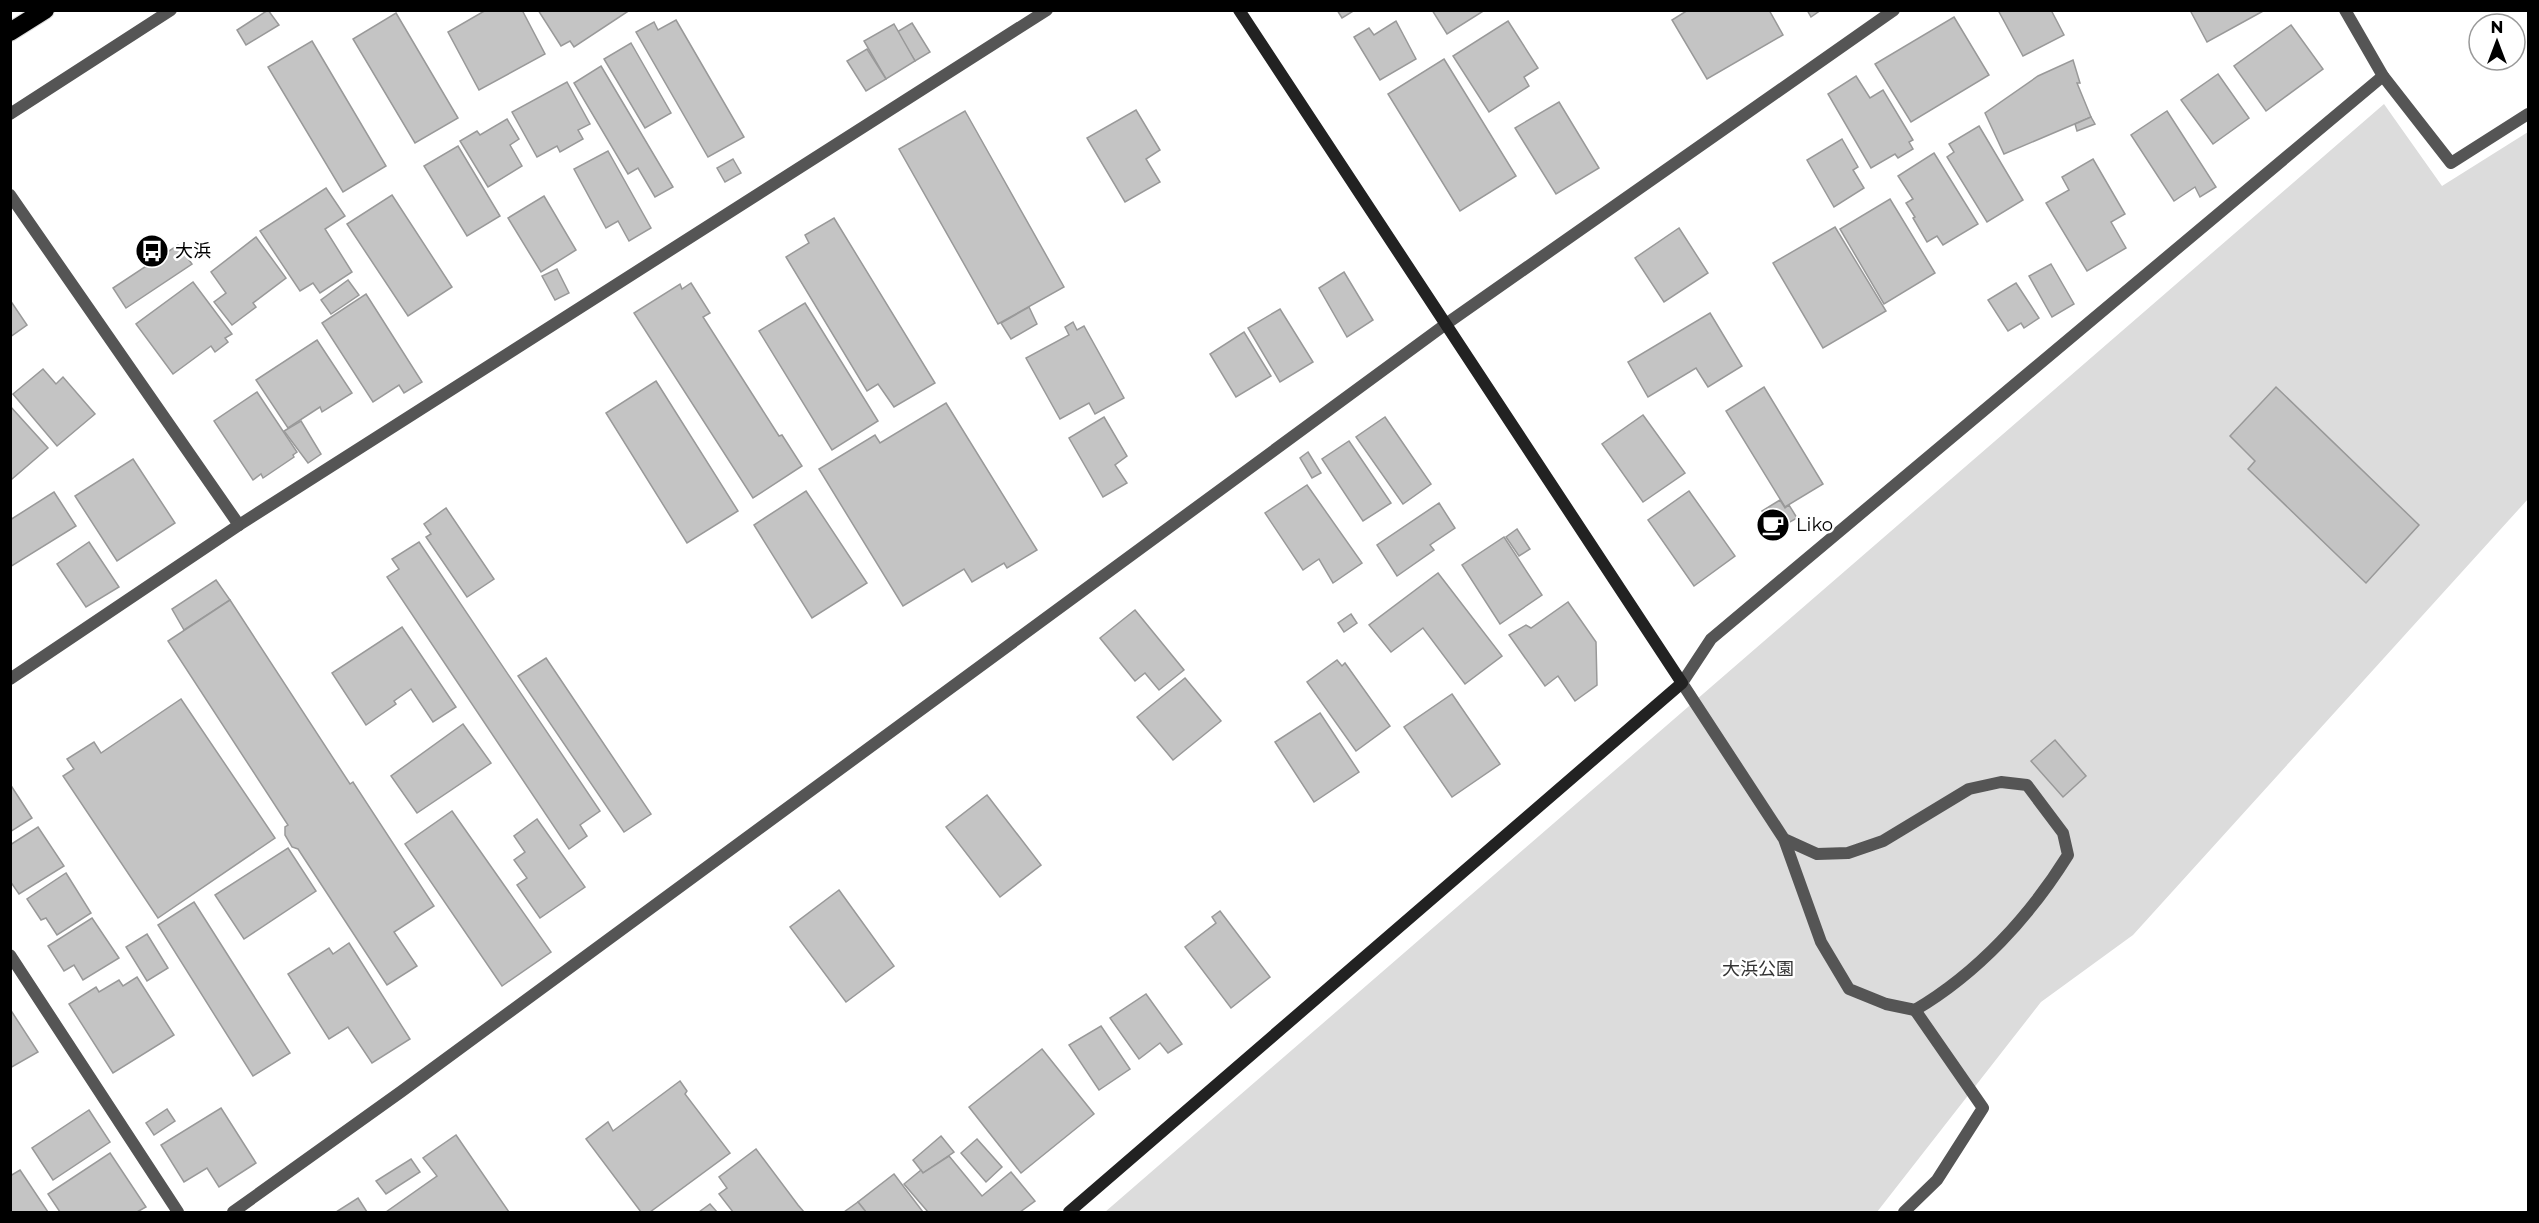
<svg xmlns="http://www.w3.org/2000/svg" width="2539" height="1223" font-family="Montserrat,'Noto Sans JP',sans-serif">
<rect width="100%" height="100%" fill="#fff"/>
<path fill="#dcdcdc" d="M 2384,104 L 2442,186 L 2528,132 L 2528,499 L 2133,935 L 2041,1002 L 1877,1212 L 1105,1212 Z"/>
<g fill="#c4c4c4" stroke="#999" stroke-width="1.5">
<path d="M 268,10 L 279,25 L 246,45 L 237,30 Z"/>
<path d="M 486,10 L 522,10 L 545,54 L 479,90 L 448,32 Z"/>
<path d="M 538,10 L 630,10 L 574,47 L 570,41 L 561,46 Z"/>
<path d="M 1337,10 L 1355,10 L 1342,18 Z"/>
<path d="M 1432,10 L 1485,10 L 1447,34 Z"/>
<path d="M 1688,10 L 1769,10 L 1783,35 L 1707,79 L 1672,20 Z"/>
<path d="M 1807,10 L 1821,10 L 1811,17 Z"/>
<path d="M 1998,10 L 2051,10 L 2064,35 L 2023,56 Z"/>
<path d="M 2190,10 L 2265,10 L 2207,42 Z"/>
<path d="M 396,13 L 458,118 L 415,143 L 353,39 Z"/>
<path d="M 1954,17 L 1989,75 L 1911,122 L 1875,64 Z"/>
<path d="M 676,20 L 744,137 L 708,157 L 636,32 L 654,22 L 658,30 Z"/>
<path d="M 1396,21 L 1416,59 L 1380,80 L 1354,37 L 1369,28 L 1374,35 Z"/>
<path d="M 1508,21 L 1538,68 L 1524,77 L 1529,86 L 1489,112 L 1453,56 Z"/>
<path d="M 912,23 L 930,52 L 915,61 L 897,32 Z"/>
<path d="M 894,24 L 915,61 L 886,79 L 864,41 Z"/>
<path d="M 2291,25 L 2323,69 L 2266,111 L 2234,66 Z"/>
<path d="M 312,41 L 386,166 L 343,192 L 268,67 Z"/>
<path d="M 631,43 L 671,113 L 645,128 L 604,59 Z"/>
<path d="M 867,49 L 886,79 L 866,91 L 847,61 Z"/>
<path d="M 1444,59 L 1516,176 L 1460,211 L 1388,94 Z"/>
<path d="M 2073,60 L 2080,83 L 2077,83 L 2091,117 L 2004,154 L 1985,113 L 2038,76 Z"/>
<path d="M 601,66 L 673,187 L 655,197 L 638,168 L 628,174 L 574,83 Z"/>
<path d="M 2218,74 L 2249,118 L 2213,144 L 2181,100 Z"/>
<path d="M 1856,76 L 1870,98 L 1883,90 L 1913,140 L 1909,142 L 1913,149 L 1898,158 L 1895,154 L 1871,168 L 1828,94 Z"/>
<path d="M 567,82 L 590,124 L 578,130 L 583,139 L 560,152 L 557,146 L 537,157 L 512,112 Z"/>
<path d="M 1559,102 L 1599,168 L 1556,194 L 1515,128 Z"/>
<path d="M 1136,110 L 1160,150 L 1146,159 L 1160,182 L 1125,202 L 1087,138 Z"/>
<path d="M 965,111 L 1064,287 L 998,324 L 899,149 Z"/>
<path d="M 2167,111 L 2216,187 L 2200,197 L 2195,187 L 2174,201 L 2131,135 Z"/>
<path d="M 2091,117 L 2095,124 L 2077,131 L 2075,124 Z"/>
<path d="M 507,119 L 519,139 L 510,145 L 522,166 L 488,187 L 460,141 L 477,131 L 480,135 Z"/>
<path d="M 1979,126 L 2023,200 L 1987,222 L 1947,157 L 1954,152 L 1949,144 Z"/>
<path d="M 1842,139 L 1858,167 L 1853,170 L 1864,188 L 1834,207 L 1807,160 Z"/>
<path d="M 458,146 L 500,216 L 467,236 L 424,166 Z"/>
<path d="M 608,151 L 651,228 L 629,241 L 618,221 L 606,228 L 574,169 Z"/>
<path d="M 1934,153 L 1978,224 L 1943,245 L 1937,236 L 1927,242 L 1913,218 L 1915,217 L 1906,203 L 1913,199 L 1898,176 Z"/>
<path d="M 733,159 L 741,173 L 725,182 L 717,168 Z"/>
<path d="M 2093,159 L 2125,214 L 2111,222 L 2126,248 L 2087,271 L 2046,203 L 2069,190 L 2062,177 Z"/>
<path d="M 326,188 L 345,216 L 325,229 L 352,272 L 320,293 L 313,283 L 300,291 L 260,231 Z"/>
<path d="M 392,195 L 452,287 L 408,316 L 347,224 Z"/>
<path d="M 544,196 L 576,250 L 541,272 L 508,218 Z"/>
<path d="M 1890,199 L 1935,273 L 1884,304 L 1840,229 Z"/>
<path d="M 834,218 L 935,383 L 894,407 L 878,384 L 867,391 L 786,257 L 809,243 L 805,235 Z"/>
<path d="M 1835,227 L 1886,311 L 1823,348 L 1773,263 Z"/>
<path d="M 1679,228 L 1708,273 L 1664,302 L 1635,258 Z"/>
<path d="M 256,237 L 286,278 L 253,303 L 256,307 L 232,325 L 214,302 L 226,293 L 211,272 Z"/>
<path d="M 178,245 L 192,264 L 126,308 L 113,288 Z"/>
<path d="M 2051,264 L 2074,304 L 2052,317 L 2029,276 Z"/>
<path d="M 557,269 L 569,293 L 555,300 L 542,276 Z"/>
<path d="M 1344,272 L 1373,320 L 1347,337 L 1319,288 Z"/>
<path d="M 348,280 L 359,295 L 331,314 L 321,300 Z"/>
<path d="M 193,282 L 232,334 L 225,338 L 228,342 L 215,352 L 211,346 L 173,374 L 136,324 Z"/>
<path d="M 691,283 L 710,313 L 703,317 L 779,436 L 782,435 L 802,466 L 753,498 L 634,313 L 680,284 L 682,289 Z"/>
<path d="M 2016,283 L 2039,318 L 2024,328 L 2021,323 L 2008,331 L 1988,300 Z"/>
<path d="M 366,294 L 422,382 L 404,393 L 399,385 L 373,402 L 322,323 Z"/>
<path d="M 10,300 L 27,325 L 10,337 Z"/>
<path d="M 805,303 L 878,421 L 832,450 L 759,331 Z"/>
<path d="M 1029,307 L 1037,324 L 1011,339 L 1001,323 Z"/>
<path d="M 1280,309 L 1313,362 L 1280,382 L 1248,328 Z"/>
<path d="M 1710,313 L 1742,366 L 1708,387 L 1696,368 L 1648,397 L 1628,362 Z"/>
<path d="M 1073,322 L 1077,330 L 1084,326 L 1124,398 L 1095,414 L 1089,403 L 1060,419 L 1026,358 L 1069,335 L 1065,327 Z"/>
<path d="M 1244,332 L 1271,376 L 1236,397 L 1210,354 Z"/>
<path d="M 317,340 L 352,393 L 322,412 L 320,407 L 288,428 L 256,380 Z"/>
<path d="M 43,369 L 56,384 L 63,377 L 95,414 L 57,446 L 13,394 Z"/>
<path d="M 656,381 L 738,511 L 687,543 L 606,413 Z"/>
<path d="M 1764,387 L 1823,484 L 1785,507 L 1726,411 Z"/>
<path d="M 2276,387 L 2419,525 L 2366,583 L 2248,469 L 2255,461 L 2230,436 Z"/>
<path d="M 257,392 L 297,452 L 293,455 L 294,457 L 263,478 L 261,474 L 253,480 L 214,421 Z"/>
<path d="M 946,403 L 1037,550 L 1007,568 L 1004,563 L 972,582 L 964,569 L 903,606 L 819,469 L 875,435 L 880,443 Z"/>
<path d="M 10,406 L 48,448 L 12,479 L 10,477 Z"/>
<path d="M 1643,415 L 1685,473 L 1643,502 L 1602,444 Z"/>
<path d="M 1104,417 L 1127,456 L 1115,465 L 1127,483 L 1103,497 L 1069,438 Z"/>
<path d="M 1385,417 L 1431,484 L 1403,504 L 1356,437 Z"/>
<path d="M 301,421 L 321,454 L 308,463 L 284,431 Z"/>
<path d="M 1349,441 L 1391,503 L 1363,521 L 1322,459 Z"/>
<path d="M 1308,452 L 1321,473 L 1312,478 L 1300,458 Z"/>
<path d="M 133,459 L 175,523 L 117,561 L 75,496 Z"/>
<path d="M 1307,485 L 1362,563 L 1333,583 L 1319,559 L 1303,570 L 1265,513 Z"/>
<path d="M 806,491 L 867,583 L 812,618 L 754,525 Z"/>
<path d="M 1689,491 L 1735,556 L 1694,586 L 1648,520 Z"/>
<path d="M 54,492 L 76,526 L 10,567 L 10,520 Z"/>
<path d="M 1780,500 L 1785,508 L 1789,505 L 1797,518 L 1774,531 L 1762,511 Z"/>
<path d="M 1439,503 L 1455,528 L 1430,545 L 1434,550 L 1397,576 L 1377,545 Z"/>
<path d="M 446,508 L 494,579 L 467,597 L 426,537 L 431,534 L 424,524 Z"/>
<path d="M 1517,529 L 1530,549 L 1519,556 L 1506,537 Z"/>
<path d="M 1504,537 L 1542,595 L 1500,624 L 1462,565 Z"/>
<path d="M 89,542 L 119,587 L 86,607 L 57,564 Z"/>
<path d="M 419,542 L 600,811 L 580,825 L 587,836 L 569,849 L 387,577 L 399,569 L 392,559 Z"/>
<path d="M 1438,573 L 1502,656 L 1465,684 L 1423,628 L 1391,652 L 1369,625 Z"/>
<path d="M 216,580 L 230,600 L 184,630 L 172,609 Z"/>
<path d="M 230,600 L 350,784 L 353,782 L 434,906 L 394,932 L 417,966 L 387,985 L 298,849 L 292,847 L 285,835 L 285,827 L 288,825 L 168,641 Z"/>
<path d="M 1568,602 L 1596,642 L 1597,685 L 1575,701 L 1558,676 L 1545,686 L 1509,635 L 1526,625 L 1531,628 Z"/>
<path d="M 1135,610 L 1184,670 L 1159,690 L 1145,673 L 1135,681 L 1100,638 Z"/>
<path d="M 1351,614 L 1357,623 L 1344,632 L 1338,623 Z"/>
<path d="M 402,627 L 456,707 L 433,722 L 411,689 L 394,701 L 396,704 L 366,725 L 332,673 Z"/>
<path d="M 546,658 L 651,814 L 624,832 L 518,676 Z"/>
<path d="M 1337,660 L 1342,666 L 1345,663 L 1390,726 L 1356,751 L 1307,682 Z"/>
<path d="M 1185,678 L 1221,721 L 1173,760 L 1137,717 Z"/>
<path d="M 1452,694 L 1500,764 L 1452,797 L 1404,727 Z"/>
<path d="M 181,699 L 275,838 L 158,918 L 63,776 L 74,769 L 67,759 L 94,742 L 101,753 Z"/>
<path d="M 1320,713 L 1359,772 L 1314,802 L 1275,742 Z"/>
<path d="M 463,724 L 491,763 L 417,813 L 391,776 Z"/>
<path d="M 2055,740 L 2086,776 L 2063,797 L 2031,761 Z"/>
<path d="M 10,784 L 32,818 L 10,832 Z"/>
<path d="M 987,795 L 1041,865 L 1000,897 L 946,827 Z"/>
<path d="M 452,811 L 551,952 L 502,986 L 405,844 Z"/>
<path d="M 537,819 L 585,887 L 540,918 L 517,885 L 527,878 L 514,860 L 525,852 L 514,836 Z"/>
<path d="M 38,827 L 64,866 L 19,894 L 10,881 L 10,845 Z"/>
<path d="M 288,848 L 316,891 L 244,939 L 215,895 Z"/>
<path d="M 66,873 L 91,913 L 57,935 L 46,918 L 41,920 L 27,899 Z"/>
<path d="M 839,890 L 894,966 L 846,1002 L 790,927 Z"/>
<path d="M 194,902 L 290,1053 L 253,1076 L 158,925 Z"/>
<path d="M 1220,911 L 1270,977 L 1231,1008 L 1185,947 L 1216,923 L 1212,917 Z"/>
<path d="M 92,918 L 119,958 L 83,980 L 74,965 L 64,971 L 48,946 Z"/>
<path d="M 147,934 L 168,968 L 147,981 L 126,947 Z"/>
<path d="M 349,943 L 410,1039 L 372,1063 L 348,1027 L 329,1039 L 288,974 L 329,948 L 333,954 Z"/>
<path d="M 137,977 L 174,1035 L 113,1073 L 69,1004 L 96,987 L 99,992 L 119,980 L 123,986 Z"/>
<path d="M 1146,994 L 1182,1044 L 1168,1053 L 1160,1043 L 1139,1059 L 1110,1018 Z"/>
<path d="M 10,1009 L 38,1052 L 10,1068 Z"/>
<path d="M 1101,1026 L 1130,1069 L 1099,1090 L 1069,1045 Z"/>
<path d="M 1042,1049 L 1094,1114 L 1021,1173 L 969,1107 Z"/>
<path d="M 680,1081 L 687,1091 L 685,1094 L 730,1153 L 650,1212 L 641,1212 L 586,1139 L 608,1122 L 613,1131 Z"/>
<path d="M 221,1108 L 256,1163 L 219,1187 L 207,1168 L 184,1182 L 161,1145 Z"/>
<path d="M 167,1109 L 175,1121 L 154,1135 L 146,1123 Z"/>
<path d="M 89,1110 L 110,1142 L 53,1180 L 32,1148 Z"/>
<path d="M 456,1135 L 509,1212 L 386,1212 L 437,1176 L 423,1158 Z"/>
<path d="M 941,1136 L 954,1152 L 923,1173 L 913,1160 Z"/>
<path d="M 977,1139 L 1002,1167 L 986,1182 L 961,1153 Z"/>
<path d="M 756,1149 L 798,1205 L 804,1212 L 733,1212 L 719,1194 L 727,1188 L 719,1177 Z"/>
<path d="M 110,1153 L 146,1207 L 137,1212 L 60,1212 L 48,1194 Z"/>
<path d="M 949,1156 L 982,1196 L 1011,1172 L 1035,1201 L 1020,1212 L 928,1212 L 904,1184 L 921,1170 L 923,1173 Z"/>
<path d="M 411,1159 L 420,1172 L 386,1194 L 376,1181 Z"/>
<path d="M 20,1170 L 48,1212 L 10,1212 L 10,1176 Z"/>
<path d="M 894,1174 L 923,1212 L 866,1212 L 858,1202 Z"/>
<path d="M 358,1198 L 367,1212 L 336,1212 Z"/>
<path d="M 858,1202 L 866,1212 L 844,1212 Z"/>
<path d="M 710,1204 L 717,1212 L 699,1212 Z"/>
</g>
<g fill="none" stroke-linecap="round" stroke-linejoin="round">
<g stroke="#dbdbdb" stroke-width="20">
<path id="highway" d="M 10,32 L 45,10"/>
</g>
<g stroke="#555" stroke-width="12">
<path d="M 2345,10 L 2383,76 L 2451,163 L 2528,114"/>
<path d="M 10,114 L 171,10"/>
<path d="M 10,195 L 239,525"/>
<path d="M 10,679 L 239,525 L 1047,10"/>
<path d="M 1784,839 L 1821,942 L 1849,989 L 1886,1004 L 1915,1010 C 1978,973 2030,916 2068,855 L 2063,833 L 2027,785 L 2001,782 L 1969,789 L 1883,841 L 1848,853 L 1817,854 L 1784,839 L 1682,683 L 1711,639 L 2383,76"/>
<path d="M 10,955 L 178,1212"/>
<path d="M 233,1212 L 402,1091 L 1446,324 L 1894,10"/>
<path d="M 1904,1212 L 1937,1180 L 1983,1108 L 1915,1010"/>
</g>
<path stroke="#222" stroke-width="12" d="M 1069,1212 L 1682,683 L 1239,10"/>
<use href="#highway" stroke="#000" stroke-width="18"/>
</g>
<defs>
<g id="bus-disc" transform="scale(1.725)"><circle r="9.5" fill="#000" stroke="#fff"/><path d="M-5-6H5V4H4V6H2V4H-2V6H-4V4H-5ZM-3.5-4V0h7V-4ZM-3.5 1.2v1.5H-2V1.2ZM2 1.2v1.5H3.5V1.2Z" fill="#fff"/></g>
<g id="cafe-disc" transform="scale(1.725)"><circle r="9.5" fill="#000" stroke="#fff"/><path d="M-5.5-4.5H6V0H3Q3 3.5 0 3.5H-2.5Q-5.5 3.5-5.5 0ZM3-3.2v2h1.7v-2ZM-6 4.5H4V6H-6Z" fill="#fff"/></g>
</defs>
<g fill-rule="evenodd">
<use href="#bus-disc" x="152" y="251"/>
<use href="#cafe-disc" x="1773" y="525"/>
</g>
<g text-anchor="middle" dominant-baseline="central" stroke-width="5" stroke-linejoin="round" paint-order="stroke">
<g font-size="18" fill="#000" stroke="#fff" text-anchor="start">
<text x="175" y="251">大浜</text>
<text x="1796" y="525">Liko</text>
</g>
<g font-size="18" fill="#333" stroke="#fff">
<text x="1758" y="969">大浜公園</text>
</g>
</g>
<rect width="2539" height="1223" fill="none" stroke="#000000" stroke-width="24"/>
<g transform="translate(2497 42)"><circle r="28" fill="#ffffff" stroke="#999999" stroke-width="1.5"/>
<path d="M0-4.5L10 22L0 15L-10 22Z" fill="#000000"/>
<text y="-9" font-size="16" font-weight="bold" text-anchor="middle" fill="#000000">N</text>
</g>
</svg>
